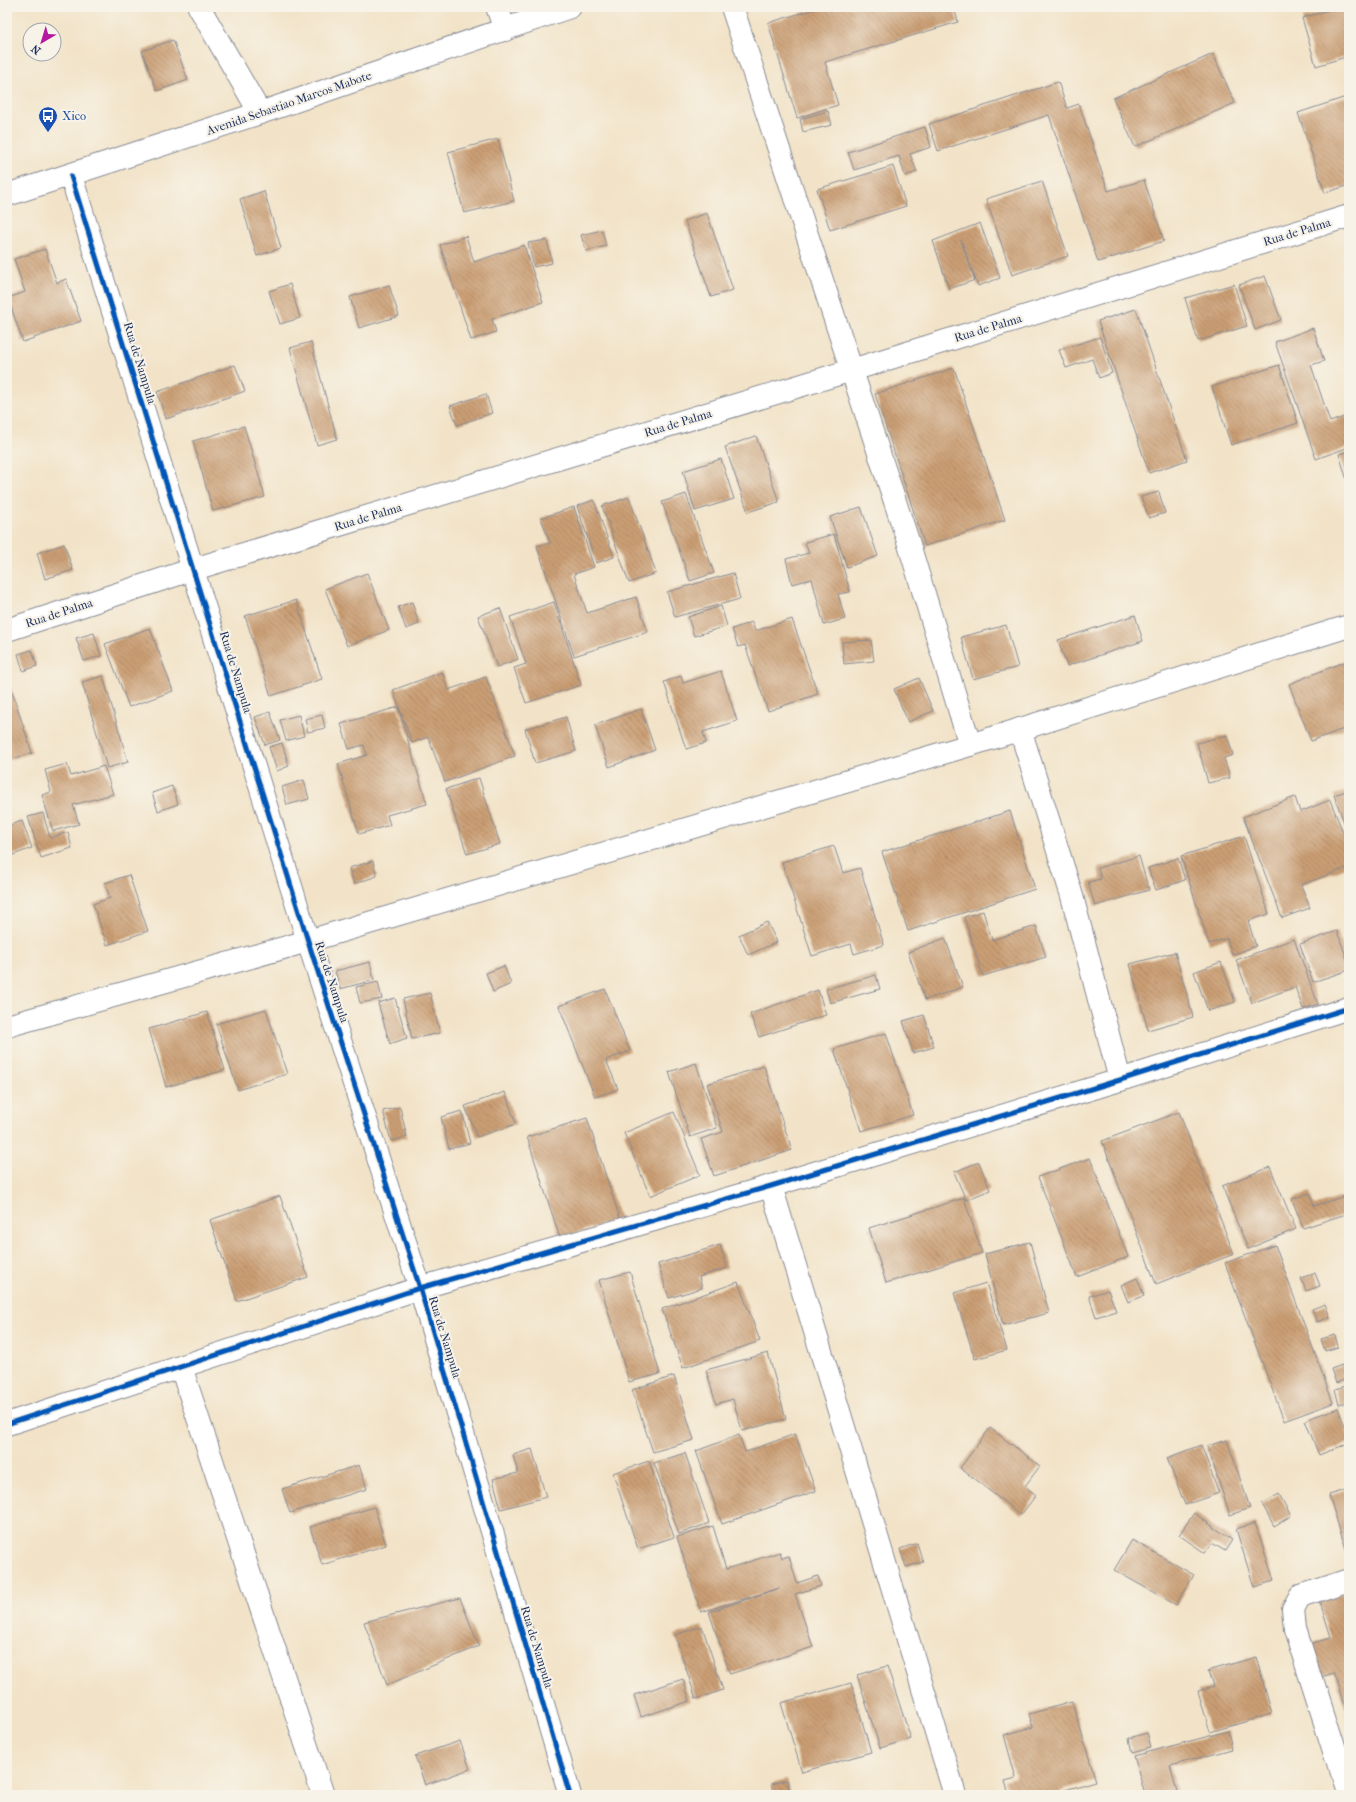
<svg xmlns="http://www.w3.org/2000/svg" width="1356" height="1802" font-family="'IM FELL French Canon',serif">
<defs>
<pattern id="building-back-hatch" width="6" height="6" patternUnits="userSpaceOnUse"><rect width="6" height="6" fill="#cb9f74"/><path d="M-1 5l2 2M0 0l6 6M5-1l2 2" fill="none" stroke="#a48262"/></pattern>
</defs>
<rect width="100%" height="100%" fill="#f7f3e8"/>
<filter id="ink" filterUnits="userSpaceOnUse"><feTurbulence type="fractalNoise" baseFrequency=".025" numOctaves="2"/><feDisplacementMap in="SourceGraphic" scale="8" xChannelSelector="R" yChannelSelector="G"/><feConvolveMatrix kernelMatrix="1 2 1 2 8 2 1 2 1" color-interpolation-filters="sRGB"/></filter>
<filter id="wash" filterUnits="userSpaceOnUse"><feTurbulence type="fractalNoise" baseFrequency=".012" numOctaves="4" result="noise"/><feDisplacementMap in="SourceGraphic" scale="16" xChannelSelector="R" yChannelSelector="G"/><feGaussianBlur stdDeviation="0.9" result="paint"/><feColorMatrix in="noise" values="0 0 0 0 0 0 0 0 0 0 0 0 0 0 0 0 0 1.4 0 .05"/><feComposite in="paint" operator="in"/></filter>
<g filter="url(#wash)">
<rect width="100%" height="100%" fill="#f2e3c8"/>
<g id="blocks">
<g fill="url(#building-back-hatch)">
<path d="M 821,7 L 954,7 L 958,22 L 825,62 L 838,105 L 797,118 L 768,23 Z"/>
<path d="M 1339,7 L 1349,7 L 1349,56 L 1316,66 L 1302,18 Z"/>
<path d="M 173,40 L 188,80 L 157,91 L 142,51 Z"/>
<path d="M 1213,54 L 1235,103 L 1135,147 L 1113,98 Z"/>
<path d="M 1058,82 L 1067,108 L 1079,104 L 1108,191 L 1144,180 L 1164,241 L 1098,262 L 1049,115 L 938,151 L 929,124 Z"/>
<path d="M 1349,96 L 1349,185 L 1325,193 L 1298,113 Z"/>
<path d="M 828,111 L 832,125 L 803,132 L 800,119 Z"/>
<path d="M 925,127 L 931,147 L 910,154 L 917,172 L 905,176 L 899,156 L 854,170 L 848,152 Z"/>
<path d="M 498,139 L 514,201 L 464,213 L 448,152 Z"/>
<path d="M 893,166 L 906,206 L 830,230 L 817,189 Z"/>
<path d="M 1042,181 L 1068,256 L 1012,275 L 986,199 Z"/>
<path d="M 264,191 L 281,248 L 257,256 L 240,199 Z"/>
<path d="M 707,213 L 733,290 L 711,297 L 685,221 Z"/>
<path d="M 980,223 L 1000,278 L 978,286 L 961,240 L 975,280 L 949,289 L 933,241 Z"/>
<path d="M 602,230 L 606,246 L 586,251 L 581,235 Z"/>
<path d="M 466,236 L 474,262 L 524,245 L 543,302 L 492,319 L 496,332 L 471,340 L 440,245 Z"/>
<path d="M 547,240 L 552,263 L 534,267 L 528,243 Z"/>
<path d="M 45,249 L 57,283 L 66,279 L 81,321 L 23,342 L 8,298 L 25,292 L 14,259 Z"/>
<path d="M 1265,276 L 1281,320 L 1255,330 L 1239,285 Z"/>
<path d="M 290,284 L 300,318 L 280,324 L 269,291 Z"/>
<path d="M 1234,284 L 1247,326 L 1198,341 L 1185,298 Z"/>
<path d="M 389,285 L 399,316 L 359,328 L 350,297 Z"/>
<path d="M 1136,309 L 1187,460 L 1149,473 L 1098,321 Z"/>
<path d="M 1313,328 L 1324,361 L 1311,365 L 1330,422 L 1349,415 L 1349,447 L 1316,459 L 1275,342 Z"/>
<path d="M 1100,337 L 1112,373 L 1099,378 L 1092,359 L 1066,368 L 1059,350 Z"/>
<path d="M 311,342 L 337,439 L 317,445 L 290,348 Z"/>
<path d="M 235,365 L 245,391 L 166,419 L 157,392 Z"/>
<path d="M 1279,365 L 1298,423 L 1231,445 L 1212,387 Z"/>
<path d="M 954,368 L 1005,520 L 925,546 L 875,394 Z"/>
<path d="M 486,394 L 492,413 L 457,425 L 450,406 Z"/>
<path d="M 244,426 L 265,497 L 213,511 L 193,441 Z"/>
<path d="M 756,436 L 779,502 L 748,512 L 725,447 Z"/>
<path d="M 1349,451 L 1349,487 L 1339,454 Z"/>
<path d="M 721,459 L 734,499 L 695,511 L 683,471 Z"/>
<path d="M 1159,492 L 1165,513 L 1149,518 L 1141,497 Z"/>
<path d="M 686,494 L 714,573 L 690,581 L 662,502 Z"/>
<path d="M 629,497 L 656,573 L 629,583 L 602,506 Z"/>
<path d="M 594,500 L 614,557 L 596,563 L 577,506 Z"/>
<path d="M 574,507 L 594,567 L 574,574 L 587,613 L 636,597 L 648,632 L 574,656 L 537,546 L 550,543 L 541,518 Z"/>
<path d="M 861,507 L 878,556 L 847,567 L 830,517 Z"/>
<path d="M 834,534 L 850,592 L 838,594 L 845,619 L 824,625 L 812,579 L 792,584 L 786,559 L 809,553 L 805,542 Z"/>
<path d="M 64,544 L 73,570 L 45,579 L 37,553 Z"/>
<path d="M 367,573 L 389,630 L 347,646 L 325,589 Z"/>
<path d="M 733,573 L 740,599 L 675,617 L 667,592 Z"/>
<path d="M 296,600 L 322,679 L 271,696 L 245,616 Z"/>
<path d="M 412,602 L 419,624 L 406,629 L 398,607 Z"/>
<path d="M 554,602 L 581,685 L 526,703 L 514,668 L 526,664 L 510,617 Z"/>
<path d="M 721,606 L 727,626 L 694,636 L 688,617 Z"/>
<path d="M 500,608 L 518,659 L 497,667 L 478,616 Z"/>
<path d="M 1135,615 L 1143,641 L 1067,666 L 1058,640 Z"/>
<path d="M 792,619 L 818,694 L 768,711 L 745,645 L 738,647 L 732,629 L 752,622 L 755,631 Z"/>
<path d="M 1006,625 L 1018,667 L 973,679 L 961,637 Z"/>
<path d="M 150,628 L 173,691 L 129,707 L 105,644 Z"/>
<path d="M 94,633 L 101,656 L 84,661 L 76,638 Z"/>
<path d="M 871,640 L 874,661 L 844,664 L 842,642 Z"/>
<path d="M 32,650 L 37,666 L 23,671 L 18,654 Z"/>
<path d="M 1349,660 L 1349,727 L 1311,741 L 1289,684 Z"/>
<path d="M 721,671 L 737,721 L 703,732 L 706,743 L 686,749 L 664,682 L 681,676 L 683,683 Z"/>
<path d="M 442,672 L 448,690 L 486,677 L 515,756 L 445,782 L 428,737 L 412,743 L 393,690 Z"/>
<path d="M 103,676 L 128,762 L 107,768 L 82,682 Z"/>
<path d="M 919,678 L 933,711 L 908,722 L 894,689 Z"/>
<path d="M 10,685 L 32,753 L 9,760 L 7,753 L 7,686 Z"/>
<path d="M 398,707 L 427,804 L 387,815 L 390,825 L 359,834 L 338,764 L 367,755 L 364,745 L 349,749 L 341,724 Z"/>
<path d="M 641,709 L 655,750 L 609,767 L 595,725 Z"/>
<path d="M 270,712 L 280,740 L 265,745 L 255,717 Z"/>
<path d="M 299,715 L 304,736 L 286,741 L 280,720 Z"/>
<path d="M 322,715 L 325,728 L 308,732 L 305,719 Z"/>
<path d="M 566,717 L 576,751 L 535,763 L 525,729 Z"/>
<path d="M 1227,735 L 1233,755 L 1224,758 L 1230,778 L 1208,783 L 1197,743 Z"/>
<path d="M 282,743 L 289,766 L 277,771 L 269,747 Z"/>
<path d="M 67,764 L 71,776 L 104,766 L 113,794 L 73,805 L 79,824 L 53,831 L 42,795 L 51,792 L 45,770 Z"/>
<path d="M 479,778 L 500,844 L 467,854 L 446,789 Z"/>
<path d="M 304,780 L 309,799 L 287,805 L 282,787 Z"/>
<path d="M 172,786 L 178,804 L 158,811 L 152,793 Z"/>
<path d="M 1349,790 L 1349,836 L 1334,795 Z"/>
<path d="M 1295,797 L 1300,812 L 1330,800 L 1349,847 L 1349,867 L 1301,885 L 1310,908 L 1282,918 L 1243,817 Z"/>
<path d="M 1010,811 L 1035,889 L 908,931 L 882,852 Z"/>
<path d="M 43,813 L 50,838 L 68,832 L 72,848 L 41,858 L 28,817 Z"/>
<path d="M 22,821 L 32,848 L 13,855 L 7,837 L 7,826 Z"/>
<path d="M 1244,836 L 1269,914 L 1248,921 L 1256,946 L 1232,955 L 1227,938 L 1209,944 L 1181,856 Z"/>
<path d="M 834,846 L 843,873 L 860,868 L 884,945 L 854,954 L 851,944 L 812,956 L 782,862 Z"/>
<path d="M 7,856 L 11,869 L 7,871 Z"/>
<path d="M 1139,856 L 1149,890 L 1095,906 L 1088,882 L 1101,879 L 1098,868 Z"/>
<path d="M 1178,858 L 1185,880 L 1156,890 L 1148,868 Z"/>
<path d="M 373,861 L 377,876 L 354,884 L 349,868 Z"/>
<path d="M 129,875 L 148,931 L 107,945 L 93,904 L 110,898 L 105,883 Z"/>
<path d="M 983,911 L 992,940 L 1036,926 L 1046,957 L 983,976 L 964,917 Z"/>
<path d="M 767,922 L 777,942 L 748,955 L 739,935 Z"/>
<path d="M 1337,931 L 1349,965 L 1349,970 L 1313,982 L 1300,944 Z"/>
<path d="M 945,938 L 963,987 L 925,1000 L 908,952 Z"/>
<path d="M 1294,939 L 1318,1004 L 1303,1009 L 1295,987 L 1252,1003 L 1236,960 Z"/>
<path d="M 1175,952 L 1193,1017 L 1148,1030 L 1130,964 Z"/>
<path d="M 370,962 L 374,980 L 340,989 L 335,971 Z"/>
<path d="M 1221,962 L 1235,1002 L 1208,1011 L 1194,972 Z"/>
<path d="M 504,966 L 511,984 L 493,992 L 486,973 Z"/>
<path d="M 876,975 L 880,989 L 830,1003 L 826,989 Z"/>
<path d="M 378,982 L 382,999 L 360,1003 L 356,987 Z"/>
<path d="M 605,989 L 630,1051 L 606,1060 L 618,1089 L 595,1097 L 559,1006 Z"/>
<path d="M 818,990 L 826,1015 L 759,1037 L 750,1014 Z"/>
<path d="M 430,993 L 440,1033 L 412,1039 L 403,999 Z"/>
<path d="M 395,998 L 407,1038 L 390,1044 L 378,1003 Z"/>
<path d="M 266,1009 L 287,1074 L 238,1090 L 216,1024 Z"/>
<path d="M 207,1012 L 225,1070 L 166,1087 L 149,1029 Z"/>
<path d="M 924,1015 L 934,1047 L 913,1053 L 903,1021 Z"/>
<path d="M 886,1033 L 913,1115 L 861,1131 L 834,1049 Z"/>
<path d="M 696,1063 L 717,1128 L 690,1137 L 669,1072 Z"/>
<path d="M 764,1066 L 792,1150 L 714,1176 L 701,1139 L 723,1132 L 707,1084 Z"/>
<path d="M 505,1092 L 516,1124 L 477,1137 L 465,1106 Z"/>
<path d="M 400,1107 L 407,1137 L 391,1141 L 383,1111 Z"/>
<path d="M 462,1111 L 470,1143 L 449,1149 L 441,1117 Z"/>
<path d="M 674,1112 L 700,1175 L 650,1196 L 624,1133 Z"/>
<path d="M 1179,1112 L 1234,1254 L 1156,1284 L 1102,1141 Z"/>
<path d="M 587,1118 L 620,1219 L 560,1238 L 527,1137 Z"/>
<path d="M 1090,1158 L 1128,1257 L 1077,1277 L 1038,1177 Z"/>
<path d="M 979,1162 L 990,1190 L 966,1200 L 954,1172 Z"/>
<path d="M 1270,1167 L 1296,1229 L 1248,1249 L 1222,1186 Z"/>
<path d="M 1310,1193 L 1314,1206 L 1348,1195 L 1349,1213 L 1303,1228 L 1292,1199 Z"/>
<path d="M 280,1196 L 308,1277 L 237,1301 L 210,1220 Z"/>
<path d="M 964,1198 L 982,1253 L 886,1283 L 869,1228 Z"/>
<path d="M 1030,1242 L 1049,1313 L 1003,1325 L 985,1254 Z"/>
<path d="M 720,1245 L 727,1268 L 699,1277 L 702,1288 L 669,1298 L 658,1264 Z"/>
<path d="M 1275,1245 L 1333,1403 L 1284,1421 L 1225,1263 Z"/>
<path d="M 630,1272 L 660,1374 L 629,1382 L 599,1280 Z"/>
<path d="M 1315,1273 L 1320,1286 L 1306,1291 L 1301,1278 Z"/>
<path d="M 1137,1278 L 1144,1296 L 1128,1302 L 1121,1285 Z"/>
<path d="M 738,1282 L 760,1341 L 683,1368 L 662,1309 Z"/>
<path d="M 986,1283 L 1007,1350 L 975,1359 L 954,1293 Z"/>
<path d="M 1108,1290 L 1116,1311 L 1096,1317 L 1089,1296 Z"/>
<path d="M 1325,1304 L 1330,1317 L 1317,1322 L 1312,1309 Z"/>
<path d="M 1335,1335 L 1338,1347 L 1325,1351 L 1321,1339 Z"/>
<path d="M 768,1353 L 786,1419 L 742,1431 L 733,1399 L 716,1404 L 706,1370 Z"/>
<path d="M 1345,1364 L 1349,1378 L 1336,1383 L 1331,1369 Z"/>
<path d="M 674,1376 L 694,1440 L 653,1452 L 632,1390 Z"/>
<path d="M 1349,1385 L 1349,1402 L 1339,1405 L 1335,1389 Z"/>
<path d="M 1338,1408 L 1349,1437 L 1349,1443 L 1319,1455 L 1305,1420 Z"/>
<path d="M 990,1428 L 1040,1466 L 1025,1486 L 1036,1495 L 1021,1515 L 960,1468 Z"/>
<path d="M 795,1434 L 816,1491 L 722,1524 L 696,1451 L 739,1435 L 745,1452 Z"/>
<path d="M 1227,1440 L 1250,1508 L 1230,1515 L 1207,1446 Z"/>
<path d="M 1201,1445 L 1219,1493 L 1185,1505 L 1167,1458 Z"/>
<path d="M 532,1449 L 546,1497 L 501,1509 L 493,1479 L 518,1473 L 513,1455 Z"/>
<path d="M 685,1453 L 709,1523 L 679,1534 L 654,1463 Z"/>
<path d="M 649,1461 L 674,1537 L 638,1549 L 613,1473 Z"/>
<path d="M 359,1465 L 367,1489 L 290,1513 L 282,1489 Z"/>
<path d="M 1349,1489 L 1349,1560 L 1329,1495 Z"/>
<path d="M 1279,1494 L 1291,1516 L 1274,1526 L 1262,1504 Z"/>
<path d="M 374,1507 L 386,1545 L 322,1565 L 310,1527 Z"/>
<path d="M 1194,1513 L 1232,1540 L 1225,1551 L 1212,1543 L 1205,1553 L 1179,1535 Z"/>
<path d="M 1255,1523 L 1274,1581 L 1254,1587 L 1236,1529 Z"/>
<path d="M 713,1526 L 726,1569 L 780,1552 L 782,1558 L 789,1556 L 797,1583 L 818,1576 L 821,1586 L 795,1594 L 813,1647 L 730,1674 L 709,1612 L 780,1588 L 701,1612 L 677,1537 Z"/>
<path d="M 1132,1540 L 1194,1575 L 1176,1605 L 1114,1570 Z"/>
<path d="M 917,1543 L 923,1562 L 906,1567 L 900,1549 Z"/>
<path d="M 1349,1591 L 1349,1722 L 1334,1673 L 1318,1678 L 1308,1644 L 1331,1638 L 1319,1600 Z"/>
<path d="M 460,1598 L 479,1646 L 387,1685 L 364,1622 Z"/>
<path d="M 702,1626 L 723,1690 L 696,1699 L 675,1635 Z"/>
<path d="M 1256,1657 L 1272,1714 L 1210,1732 L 1198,1691 L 1213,1687 L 1208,1671 Z"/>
<path d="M 887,1666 L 911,1739 L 880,1748 L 857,1675 Z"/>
<path d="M 683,1679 L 690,1701 L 641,1717 L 634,1695 Z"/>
<path d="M 851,1683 L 871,1752 L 802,1772 L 781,1703 Z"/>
<path d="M 1072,1702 L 1096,1781 L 1048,1795 L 1009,1795 L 1005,1781 L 1016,1778 L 1004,1735 L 1033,1727 L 1029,1714 Z"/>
<path d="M 1228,1731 L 1232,1749 L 1170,1766 L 1178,1795 L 1145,1795 L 1134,1756 Z"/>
<path d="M 1147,1733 L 1151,1748 L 1132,1753 L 1129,1738 Z"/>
<path d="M 460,1741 L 470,1769 L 425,1785 L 415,1756 Z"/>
<path d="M 787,1780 L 791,1795 L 774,1795 L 771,1784 Z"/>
</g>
</g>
</g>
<g filter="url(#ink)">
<use href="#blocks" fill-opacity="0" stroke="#868993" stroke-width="1"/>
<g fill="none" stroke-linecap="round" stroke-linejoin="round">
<g stroke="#868993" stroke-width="24">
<g id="minor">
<path d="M 199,7 L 260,113"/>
<path d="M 497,7 L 505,30"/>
<path d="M 732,7 L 908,541 L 970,745"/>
<path d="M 71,176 L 308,941 L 420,1288 L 570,1795"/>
<path d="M 7,630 L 194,569 L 852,370 L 1349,216"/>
<path d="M 1020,729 L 1072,896 L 1120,1080"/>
<path d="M 7,1026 L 308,941 L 970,745 L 1349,626"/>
<path d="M 771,1186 L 955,1795"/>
<path d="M 181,1367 L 323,1795"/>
<path d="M 7,1424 L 420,1288 L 771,1186 L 1120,1080 L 1349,1008"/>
<path d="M 1348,1795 L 1295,1629 L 1293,1609 L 1300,1596 L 1349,1580"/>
</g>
</g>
<g stroke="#868993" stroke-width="24">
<path id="major" d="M 7,195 L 260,113 L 570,7"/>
</g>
<use href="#minor" stroke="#fff" stroke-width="22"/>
<use href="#major" stroke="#fff" stroke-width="22"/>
<g stroke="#f7f3e8" stroke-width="8">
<g id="cycleway">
<path d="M 71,176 L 308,941 L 420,1288 L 570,1795"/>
<path d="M 7,1424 L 420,1288 L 771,1186 L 1120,1080 L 1349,1008"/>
</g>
</g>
<use href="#cycleway" stroke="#0057b8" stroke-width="5"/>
</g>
</g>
<defs>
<g id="bus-pin" transform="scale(1)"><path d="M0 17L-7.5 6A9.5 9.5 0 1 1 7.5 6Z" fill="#1a4fb4" stroke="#f7f3e8"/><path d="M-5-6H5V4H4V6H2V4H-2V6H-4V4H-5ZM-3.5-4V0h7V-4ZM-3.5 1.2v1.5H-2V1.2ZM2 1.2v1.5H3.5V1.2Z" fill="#fff"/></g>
</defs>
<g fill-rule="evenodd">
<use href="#bus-pin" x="48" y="116"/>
</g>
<g text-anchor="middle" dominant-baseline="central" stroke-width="4" stroke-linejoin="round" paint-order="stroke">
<g font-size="12" fill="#1b2f5e" stroke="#f7f3e8">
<text transform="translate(289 103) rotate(-19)">Avenida Sebastiao Marcos Mabote</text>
<text transform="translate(1297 232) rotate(-17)">Rua de Palma</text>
<text transform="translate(988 328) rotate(-17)">Rua de Palma</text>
<text transform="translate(140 363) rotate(73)">Rua de Nampula</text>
<text transform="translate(678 423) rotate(-17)">Rua de Palma</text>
<text transform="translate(368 517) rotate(-17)">Rua de Palma</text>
<text transform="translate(59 613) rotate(-18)">Rua de Palma</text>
<text transform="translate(236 672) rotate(73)">Rua de Nampula</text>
<text transform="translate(332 982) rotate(72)">Rua de Nampula</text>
<text transform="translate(445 1337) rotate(73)">Rua de Nampula</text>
<text transform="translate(537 1647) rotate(73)">Rua de Nampula</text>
</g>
<g font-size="12" fill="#164399" stroke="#f7f3e8" text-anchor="start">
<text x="62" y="116">Xico</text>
</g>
</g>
<rect width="1356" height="1802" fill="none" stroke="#f7f3e8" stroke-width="24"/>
<g transform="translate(42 42) rotate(218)"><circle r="19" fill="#f7f3e8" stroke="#9fa5b1"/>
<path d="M0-3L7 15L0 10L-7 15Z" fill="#b5179e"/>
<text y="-6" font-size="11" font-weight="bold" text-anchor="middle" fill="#1b2f5e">N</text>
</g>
</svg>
